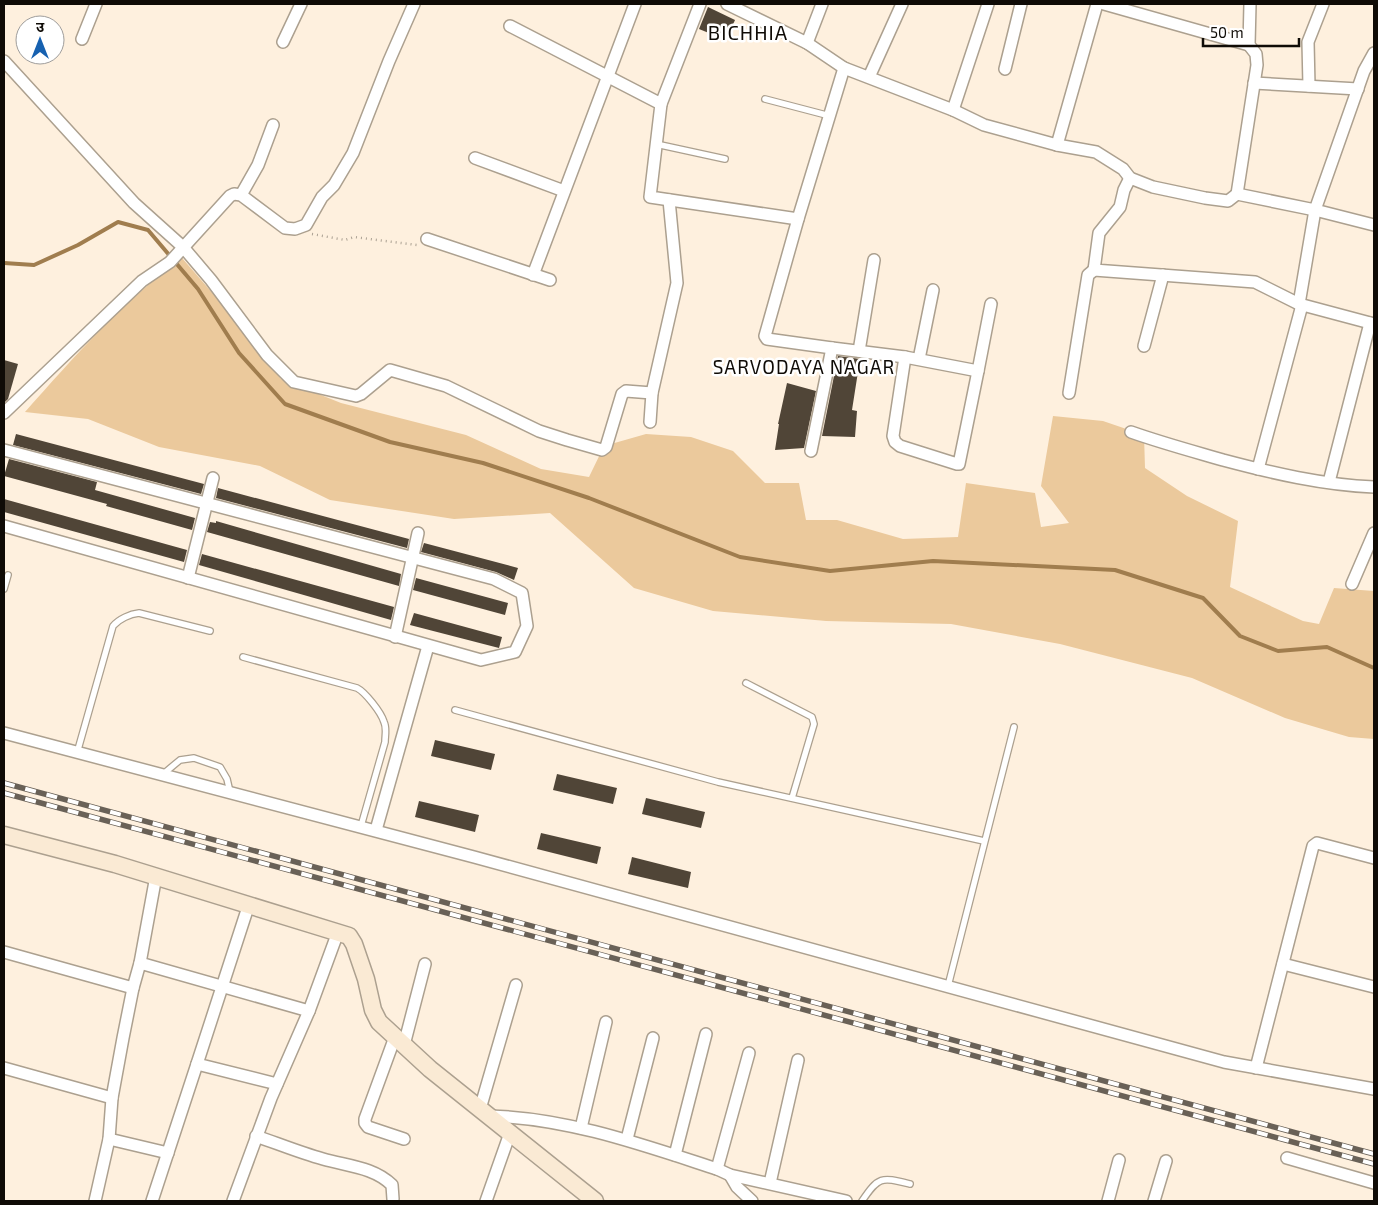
<svg xmlns="http://www.w3.org/2000/svg" width="1378" height="1205" font-family="'Exo 2','Noto Sans Devanagari',sans-serif">
<rect width="100%" height="100%" fill="#fef0de"/>
<path fill="#ebc99c" d="M 182,258 L 228,311 L 281,379 L 341,403 L 466,435 L 541,469 L 589,477 L 604,446 L 646,434 L 691,437 L 733,451 L 765,483 L 799,483 L 806,520 L 837,520 L 903,539 L 958,537 L 966,483 L 1035,493 L 1041,527 L 1069,523 L 1041,486 L 1053,416 L 1103,421 L 1144,435 L 1145,468 L 1187,496 L 1238,521 L 1230,587 L 1303,621 L 1319,624 L 1334,588 L 1374,591 L 1374,739 L 1349,737 L 1285,718 L 1192,678 L 1060,644 L 951,624 L 826,621 L 713,611 L 634,588 L 550,513 L 454,519 L 330,500 L 260,466 L 159,447 L 88,419 L 25,412 C 75,356 121,303 182,258 Z"/>
<g fill="none" stroke-linecap="round" stroke-linejoin="round">
<path stroke="#a07d4e" stroke-width="4" d="M 4,263 L 34,265 L 78,245 L 118,222 L 148,230 L 198,289 L 239,353 L 285,404 L 390,442 L 483,463 L 589,498 L 740,557 L 830,571 L 933,561 L 1115,570 L 1203,598 L 1240,636 L 1278,651 L 1327,647 L 1374,668"/>
</g>
<g fill="#504537">
<path d="M 708,7 L 735,20 L 726,40 L 699,29 Z"/>
<path d="M 838,356 L 860,359 L 852,410 L 857,411 L 855,437 L 822,436 Z"/>
<path d="M 4,360 L 18,364 L 8,399 L 4,403 Z"/>
<path d="M 787,383 L 816,391 L 804,448 L 775,450 L 779,424 L 778,424 Z"/>
<path d="M 16,434 L 204,484 L 201,494 L 13,445 Z"/>
<path d="M 9,459 L 97,482 L 95,490 L 195,518 L 192,530 L 106,506 L 107,504 L 4,476 Z"/>
<path d="M 218,488 L 409,539 L 407,548 L 216,498 Z"/>
<path d="M 4,499 L 187,550 L 184,562 L 4,512 Z"/>
<path d="M 216,521 L 401,574 L 399,586 L 207,532 L 210,522 L 216,523 Z"/>
<path d="M 424,543 L 518,568 L 514,580 L 496,572 L 421,552 Z"/>
<path d="M 202,554 L 394,607 L 391,620 L 199,565 Z"/>
<path d="M 416,578 L 508,603 L 505,615 L 413,590 Z"/>
<path d="M 414,613 L 502,637 L 499,648 L 410,625 Z"/>
<path d="M 435,740 L 495,754 L 491,770 L 431,756 Z"/>
<path d="M 557,774 L 617,788 L 613,804 L 553,790 Z"/>
<path d="M 646,798 L 705,812 L 701,828 L 642,814 Z"/>
<path d="M 419,801 L 479,815 L 475,832 L 415,817 Z"/>
<path d="M 541,833 L 601,847 L 597,864 L 537,849 Z"/>
<path d="M 632,857 L 691,872 L 688,888 L 628,874 Z"/>
</g>
<g fill="none" stroke-linecap="round" stroke-linejoin="round">
<g stroke="#aca08f" stroke-width="8">
<g id="lane">
<path d="M 765,99 L 830,116"/>
<path d="M 656,144 L 725,159"/>
<path d="M 4,589 L 8,575"/>
<path d="M 243,657 L 357,688 C 365,692 381,712 384,722 C 387,728 385,735 385,742 L 361,826"/>
<path d="M 746,683 L 812,717 L 814,724 L 792,798"/>
<path d="M 455,710 L 718,782 L 984,841"/>
<path d="M 77,753 L 113,626 C 119,619 130,614 139,613 L 210,631"/>
<path d="M 162,775 L 180,760 L 194,758 L 220,767 L 227,779 L 230,792"/>
<path d="M 948,986 L 1014,727"/>
<path d="M 862,1201 C 879,1176 881,1177 910,1184"/>
</g>
</g>
<g stroke="#aca08f" stroke-width="14">
<g id="street">
<path d="M 727,4 L 807,43 L 844,68 L 953,110 L 984,125 L 1057,145 L 1096,152 L 1123,169 L 1130,178 L 1153,187 L 1205,198 L 1228,201 L 1237,194 L 1315,210 L 1374,225"/>
<path d="M 1104,4 L 1249,45"/>
<path d="M 510,26 L 661,104 L 650,197 L 798,219"/>
<path d="M 82,39 L 96,4"/>
<path d="M 283,42 L 301,4"/>
<path d="M 807,43 L 822,4"/>
<path d="M 4,61 L 134,203 L 183,247 L 211,280 L 267,355 L 294,382 L 356,396 L 361,394 L 390,370 L 446,386 L 539,431 L 567,440 L 602,450 L 606,447 L 622,394 L 626,391 L 652,393"/>
<path d="M 1005,69 L 1021,4"/>
<path d="M 869,77 L 902,4"/>
<path d="M 1254,83 L 1358,89"/>
<path d="M 1309,86 L 1308,42 L 1323,4"/>
<path d="M 661,104 L 700,4"/>
<path d="M 953,110 L 988,4"/>
<path d="M 1057,145 L 1097,4"/>
<path d="M 475,158 L 564,191"/>
<path d="M 1130,178 L 1124,190 L 1120,207 L 1099,233 L 1094,270 L 1255,282 L 1299,304 L 1374,324"/>
<path d="M 1237,194 L 1257,65 L 1256,54 L 1249,45 L 1250,4"/>
<path d="M 241,195 L 258,165 L 273,125"/>
<path d="M 427,239 L 550,280"/>
<path d="M 533,275 L 635,4"/>
<path d="M 1299,304 L 1315,210 L 1364,71 L 1374,53"/>
<path d="M 1144,346 L 1163,275"/>
<path d="M 832,348 L 905,357 L 978,371 L 991,304"/>
<path d="M 859,351 L 874,260"/>
<path d="M 905,357 L 893,436 L 895,442 L 900,446 L 957,464 L 959,464 L 978,371"/>
<path d="M 919,359 L 933,290"/>
<path d="M 1069,393 L 1088,275 L 1094,270"/>
<path d="M 4,413 L 142,281 L 170,262 L 230,196 L 234,194 L 241,195 L 285,228 L 295,229 L 306,225 L 322,197 L 334,185 L 353,153 L 389,61 L 414,4"/>
<path d="M 650,422 L 652,393 L 677,283 L 669,200"/>
<path d="M 1131,432 C 1162,443 1192,451 1223,460 C 1272,473 1323,485 1374,487"/>
<path d="M 4,450 L 494,579 L 522,593 L 527,626 L 515,652 L 481,660 L 4,526"/>
<path d="M 811,451 L 832,348 L 767,339 L 765,336 L 798,219 L 844,68"/>
<path d="M 1258,469 L 1302,305"/>
<path d="M 1329,482 L 1370,323"/>
<path d="M 188,578 L 213,478"/>
<path d="M 1352,584 L 1374,533"/>
<path d="M 395,637 L 418,533"/>
<path d="M 4,733 L 474,857 L 1224,1062 L 1374,1089"/>
<path d="M 376,830 L 428,646"/>
<path d="M 249,904 L 197,1064 L 277,1084"/>
<path d="M 4,952 L 133,988"/>
<path d="M 140,963 L 309,1011"/>
<path d="M 1283,964 L 1374,987"/>
<path d="M 395,1037 L 365,1119 L 365,1123 L 368,1127 L 404,1139"/>
<path d="M 404,1045 L 425,964"/>
<path d="M 4,1068 L 112,1098"/>
<path d="M 1256,1068 L 1313,846 L 1317,843 L 1374,858"/>
<path d="M 480,1109 L 516,985"/>
<path d="M 490,1116 C 568,1118 643,1145 717,1169 L 730,1175 L 846,1201"/>
<path d="M 581,1128 L 606,1022"/>
<path d="M 256,1136 C 279,1144 301,1153 323,1159 C 347,1166 374,1167 392,1185 L 393,1199"/>
<path d="M 109,1139 L 168,1153"/>
<path d="M 627,1139 L 653,1038"/>
<path d="M 675,1155 L 706,1034"/>
<path d="M 1287,1158 L 1374,1183"/>
<path d="M 717,1169 L 749,1053"/>
<path d="M 730,1175 L 737,1187 L 752,1201"/>
<path d="M 770,1183 L 798,1060"/>
<path d="M 95,1201 L 109,1139 L 112,1098 L 123,1038 L 133,988 L 140,963 L 156,876"/>
<path d="M 152,1201 L 197,1064"/>
<path d="M 233,1201 L 271,1098 L 309,1011 L 338,932"/>
<path d="M 486,1201 L 510,1133"/>
<path d="M 1108,1201 L 1119,1160"/>
<path d="M 1154,1201 L 1166,1161"/>
</g>
</g>
<g stroke="#aca08f" stroke-width="19">
<path id="secondary" d="M 4,835 L 115,864 L 349,936 L 354,944 L 366,979 L 373,1010 L 379,1022 L 430,1069 L 595,1201"/>
</g>
<path stroke="#aaa092" stroke-width="2.5" stroke-dasharray="1 4" stroke-linecap="butt" d="M 312,234 L 345,240 L 354,237 L 417,245"/>
<use href="#lane" stroke="#fff" stroke-width="5.5"/>
<use href="#street" stroke="#fff" stroke-width="11"/>
<use href="#secondary" stroke="#faead4" stroke-width="16"/>
<g stroke="#696157" stroke-width="5.5">
<g id="rail">
<path d="M 4,783 L 1374,1154"/>
<path d="M 4,793 L 1374,1164"/>
</g>
</g>
<use href="#rail" stroke="#fff" stroke-width="4" stroke-dasharray="11" stroke-linecap="butt"/>
</g>
<g text-anchor="middle" dominant-baseline="central" stroke-width="5" stroke-linejoin="round" paint-order="stroke">
<g font-size="19" letter-spacing="1" fill="#0f0b06" stroke="#fff">
<text x="804" y="366">SARVODAYA NAGAR</text>
</g>
<g font-size="20" letter-spacing="1" fill="#0f0b06" stroke="#fff">
<text x="748" y="32">BICHHIA</text>
</g>
</g>
<rect width="1378" height="1205" fill="none" stroke="#0f0b06" stroke-width="10"/>
<g transform="translate(40 40)"><circle r="24" fill="#ffffff" stroke="#9f9d9b"/>
<path d="M0-4L9 19L0 12L-9 19Z" fill="#1761b0"/>
<text y="-8" font-size="14" font-weight="bold" text-anchor="middle" fill="#0f0b06">उ</text>
</g>
<path d="M1203 38v8h96v-8" fill="none" stroke="#0f0b06" stroke-width="2.5"/>
<text x="1210" y="38" font-size="15" fill="#0f0b06" stroke="#ffffff" stroke-width="4" paint-order="stroke">50 m</text>
</svg>
